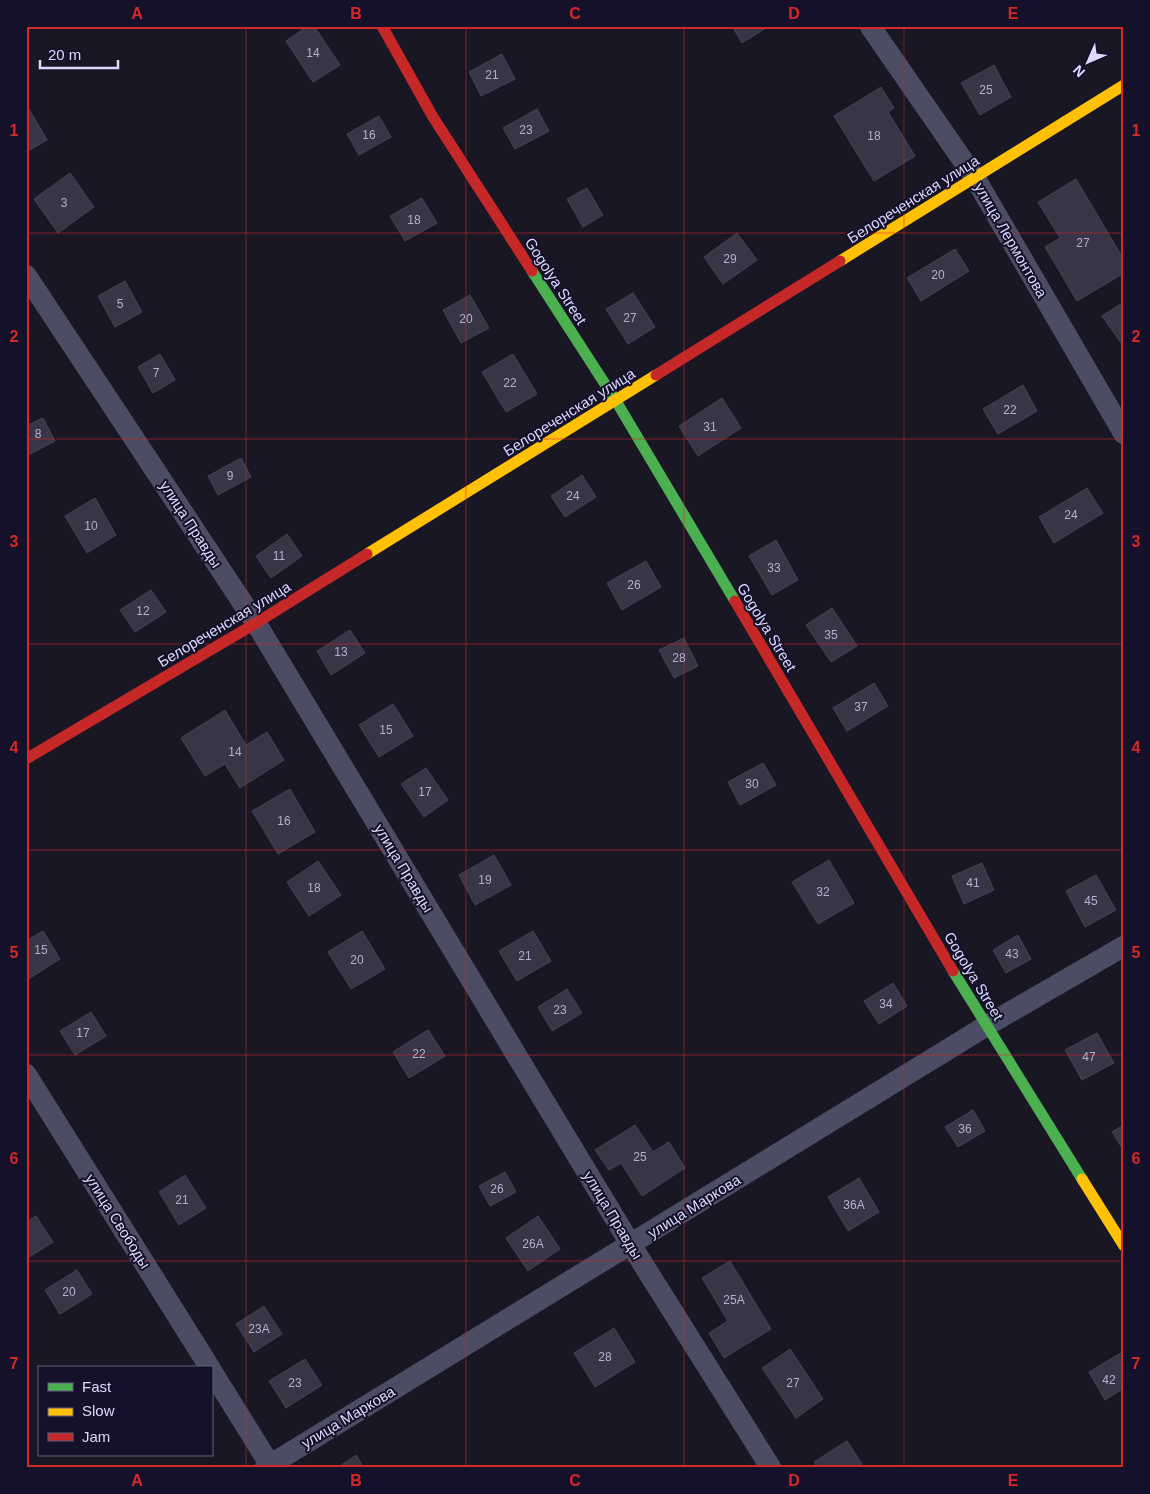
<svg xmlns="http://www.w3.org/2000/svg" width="1150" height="1494" font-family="Helvetica,sans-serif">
<rect width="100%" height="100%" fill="#191724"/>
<g fill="#383546" stroke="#454258">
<path d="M 308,26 L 314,26 L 340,65 L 313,82 L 286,41 Z"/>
<path d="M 732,26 L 769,26 L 742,43 Z"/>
<path d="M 502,54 L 515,79 L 481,96 L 469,72 Z"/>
<path d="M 994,65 L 1011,97 L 980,115 L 961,83 Z"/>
<path d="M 881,87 L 894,108 L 888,112 L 915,156 L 874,181 L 834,116 Z"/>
<path d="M 29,109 L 47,140 L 26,152 L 26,110 Z"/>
<path d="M 537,109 L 549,131 L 515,149 L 503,128 Z"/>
<path d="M 379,116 L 391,137 L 359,155 L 347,134 Z"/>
<path d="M 70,173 L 94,207 L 58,233 L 34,199 Z"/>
<path d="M 1076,179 L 1124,260 L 1124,273 L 1077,301 L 1045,247 L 1060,238 L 1038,202 Z"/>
<path d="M 587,188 L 603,215 L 583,227 L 567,199 Z"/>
<path d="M 422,198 L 437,223 L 405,241 L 390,216 Z"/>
<path d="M 737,233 L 757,260 L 723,284 L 704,257 Z"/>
<path d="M 955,249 L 969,271 L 921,301 L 907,278 Z"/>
<path d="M 125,281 L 142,312 L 115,327 L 98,296 Z"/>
<path d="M 633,293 L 655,327 L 628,344 L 606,309 Z"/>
<path d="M 470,295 L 489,328 L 461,343 L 443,310 Z"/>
<path d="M 1124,302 L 1124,347 L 1102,316 Z"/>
<path d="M 160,354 L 175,380 L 153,393 L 138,367 Z"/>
<path d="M 513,354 L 537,394 L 506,412 L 482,372 Z"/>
<path d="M 1023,385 L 1037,411 L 998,434 L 983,409 Z"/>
<path d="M 722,398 L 741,428 L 698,456 L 679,426 Z"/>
<path d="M 43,418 L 55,441 L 26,456 L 26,426 Z"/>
<path d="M 241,458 L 251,477 L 218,495 L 208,476 Z"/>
<path d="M 582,475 L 596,497 L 565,517 L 551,496 Z"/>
<path d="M 1087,488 L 1103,513 L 1054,543 L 1039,517 Z"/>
<path d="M 95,498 L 116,535 L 87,553 L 65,516 Z"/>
<path d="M 287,534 L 302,556 L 271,578 L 256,556 Z"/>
<path d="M 776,540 L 798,580 L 772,595 L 749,556 Z"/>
<path d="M 646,561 L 661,587 L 622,610 L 607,583 Z"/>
<path d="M 151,590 L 166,612 L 135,632 L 120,610 Z"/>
<path d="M 832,608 L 857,646 L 831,662 L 806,625 Z"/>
<path d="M 350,630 L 365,653 L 331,675 L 317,651 Z"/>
<path d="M 684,638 L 698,666 L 674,678 L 659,650 Z"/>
<path d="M 874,683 L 888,706 L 847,731 L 833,708 Z"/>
<path d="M 393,704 L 413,736 L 379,757 L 359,725 Z"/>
<path d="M 225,710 L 246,745 L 267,732 L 284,760 L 240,788 L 225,764 L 205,776 L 181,738 Z"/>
<path d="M 763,763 L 776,785 L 740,805 L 728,782 Z"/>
<path d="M 426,768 L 448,800 L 424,817 L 401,784 Z"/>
<path d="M 290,789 L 315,832 L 278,854 L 252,811 Z"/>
<path d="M 494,855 L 511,885 L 475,905 L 459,875 Z"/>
<path d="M 829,860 L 854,903 L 818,924 L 792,882 Z"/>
<path d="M 318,861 L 341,895 L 309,916 L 287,882 Z"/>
<path d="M 982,863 L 994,890 L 964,904 L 952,876 Z"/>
<path d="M 1096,875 L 1116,910 L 1085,927 L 1066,891 Z"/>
<path d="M 43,931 L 60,959 L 27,980 L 26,941 Z"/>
<path d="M 362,931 L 385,969 L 351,989 L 328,952 Z"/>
<path d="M 533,931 L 551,961 L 517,981 L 499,951 Z"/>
<path d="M 1018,935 L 1031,959 L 1006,973 L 993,950 Z"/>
<path d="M 893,983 L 907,1006 L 879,1024 L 864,1001 Z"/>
<path d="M 567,989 L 582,1013 L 552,1031 L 538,1007 Z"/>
<path d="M 91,1012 L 106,1036 L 75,1055 L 60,1031 Z"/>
<path d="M 428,1030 L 445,1056 L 409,1078 L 393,1052 Z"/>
<path d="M 1097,1033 L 1114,1063 L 1082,1080 L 1065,1050 Z"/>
<path d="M 973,1110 L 985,1131 L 958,1147 L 945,1127 Z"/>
<path d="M 635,1125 L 653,1152 L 669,1142 L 685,1168 L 642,1196 L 621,1163 L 609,1170 L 595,1150 Z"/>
<path d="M 1124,1125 L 1124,1151 L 1112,1132 Z"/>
<path d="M 505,1172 L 516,1192 L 490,1206 L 479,1186 Z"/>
<path d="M 185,1175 L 206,1208 L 179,1225 L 159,1192 Z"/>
<path d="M 859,1178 L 879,1212 L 848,1231 L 828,1197 Z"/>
<path d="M 36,1216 L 53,1242 L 26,1259 L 26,1222 Z"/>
<path d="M 538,1216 L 560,1249 L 528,1271 L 506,1238 Z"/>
<path d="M 730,1261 L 771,1329 L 724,1358 L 709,1333 L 728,1321 L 702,1278 Z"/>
<path d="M 77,1270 L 92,1294 L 60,1314 L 45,1290 Z"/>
<path d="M 264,1306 L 282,1334 L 254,1352 L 236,1324 Z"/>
<path d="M 614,1328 L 635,1362 L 595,1387 L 574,1353 Z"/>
<path d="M 790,1349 L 823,1399 L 796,1418 L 762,1368 Z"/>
<path d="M 1124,1351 L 1124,1388 L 1105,1400 L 1089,1372 Z"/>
<path d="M 305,1359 L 322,1385 L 286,1408 L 269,1381 Z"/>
<path d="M 847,1441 L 862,1464 L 856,1468 L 818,1468 L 814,1462 Z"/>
<path d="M 356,1455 L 364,1468 L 337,1468 Z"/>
</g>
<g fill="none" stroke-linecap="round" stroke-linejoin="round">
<g stroke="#4d4c65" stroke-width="21">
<path d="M 870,26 L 975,178 L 1124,434"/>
<path d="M 26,275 L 256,623 L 631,1245 L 771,1468"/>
<path d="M 26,1074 L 210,1368"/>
<path d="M 211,1370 L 272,1468"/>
<path d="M 265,1468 L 986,1026 L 1124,946"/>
</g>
<g stroke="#4caf50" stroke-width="11">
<path d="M 532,271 L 616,401 L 735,601"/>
<path d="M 953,971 L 1082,1179"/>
</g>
<g stroke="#ffc107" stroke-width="11">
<path d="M 840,261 L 1124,85"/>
<path d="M 367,554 L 656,375"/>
<path d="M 1082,1179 L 1124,1246"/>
</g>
<g stroke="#c62828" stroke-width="11">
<path d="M 382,26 L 433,117 L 532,271"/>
<path d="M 656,375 L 840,261"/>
<path d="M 735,601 L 953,971"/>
<path d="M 26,759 L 256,623 L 367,554"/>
</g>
</g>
<path fill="none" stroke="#d62828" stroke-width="1" stroke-opacity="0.55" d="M 246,26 L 246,1468M 466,26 L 466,1468M 684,26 L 684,1468M 904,26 L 904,1468M 26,233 L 1124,233M 26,439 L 1124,439M 26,644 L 1124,644M 26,850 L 1124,850M 26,1055 L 1124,1055M 26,1261 L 1124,1261"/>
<g text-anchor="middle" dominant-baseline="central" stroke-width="4" stroke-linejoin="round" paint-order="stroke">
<g font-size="12" fill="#b4b1d1">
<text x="313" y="53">14</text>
<text x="492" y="75">21</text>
<text x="986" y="90">25</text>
<text x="526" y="130">23</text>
<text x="369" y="135">16</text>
<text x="874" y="136">18</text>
<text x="64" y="203">3</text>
<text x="414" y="220">18</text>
<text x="1083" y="243">27</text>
<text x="730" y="259">29</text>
<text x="938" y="275">20</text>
<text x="120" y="304">5</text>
<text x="630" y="318">27</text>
<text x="466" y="319">20</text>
<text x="156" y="373">7</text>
<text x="510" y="383">22</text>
<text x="1010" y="410">22</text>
<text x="710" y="427">31</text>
<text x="38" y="434">8</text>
<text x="230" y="476">9</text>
<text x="573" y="496">24</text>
<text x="1071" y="515">24</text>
<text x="91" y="526">10</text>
<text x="279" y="556">11</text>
<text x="774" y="568">33</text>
<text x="634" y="585">26</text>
<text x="143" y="611">12</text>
<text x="831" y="635">35</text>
<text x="341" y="652">13</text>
<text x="679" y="658">28</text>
<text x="861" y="707">37</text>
<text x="386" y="730">15</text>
<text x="235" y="752">14</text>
<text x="752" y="784">30</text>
<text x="425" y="792">17</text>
<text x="284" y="821">16</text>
<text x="485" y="880">19</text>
<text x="973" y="883">41</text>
<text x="314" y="888">18</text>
<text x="823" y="892">32</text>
<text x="1091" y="901">45</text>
<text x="41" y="950">15</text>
<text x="1012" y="954">43</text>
<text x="525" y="956">21</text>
<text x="357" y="960">20</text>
<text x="886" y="1004">34</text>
<text x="560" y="1010">23</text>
<text x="83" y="1033">17</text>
<text x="419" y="1054">22</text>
<text x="1089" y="1057">47</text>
<text x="965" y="1129">36</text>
<text x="640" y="1157">25</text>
<text x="497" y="1189">26</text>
<text x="182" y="1200">21</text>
<text x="854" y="1205">36А</text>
<text x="533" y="1244">26А</text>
<text x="69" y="1292">20</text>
<text x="734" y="1300">25А</text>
<text x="259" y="1329">23А</text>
<text x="605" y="1357">28</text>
<text x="1109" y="1380">42</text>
<text x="295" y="1383">23</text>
<text x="793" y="1383">27</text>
</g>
<g font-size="15" fill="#dedaff" stroke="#15112a">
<text transform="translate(913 199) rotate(-32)">Белореченская улица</text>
<text transform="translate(1011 240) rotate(60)">улица Лермонтова</text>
<text transform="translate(556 281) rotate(57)">Gogolya Street</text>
<text transform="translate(569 412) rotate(-32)">Белореченская улица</text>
<text transform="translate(191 524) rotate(57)">улица Правды</text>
<text transform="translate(224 624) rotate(-31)">Белореченская улица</text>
<text transform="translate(767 627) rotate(59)">Gogolya Street</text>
<text transform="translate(404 868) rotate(59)">улица Правды</text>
<text transform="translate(974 976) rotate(59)">Gogolya Street</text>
<text transform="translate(694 1206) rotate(-32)">улица Маркова</text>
<text transform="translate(613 1215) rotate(59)">улица Правды</text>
<text transform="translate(118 1221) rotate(58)">улица Свободы</text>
<text transform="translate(348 1417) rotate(-31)">улица Маркова</text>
</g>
</g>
<rect width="1150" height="1494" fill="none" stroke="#15112a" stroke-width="55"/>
<rect x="38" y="1366" width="175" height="90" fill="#15112a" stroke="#65617f"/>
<rect x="48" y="1383" width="25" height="8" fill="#4caf50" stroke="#65617f"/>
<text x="82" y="1392" font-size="15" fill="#dedaff">Fast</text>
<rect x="48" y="1408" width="25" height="8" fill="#ffc107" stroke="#65617f"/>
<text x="82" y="1416" font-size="15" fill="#dedaff">Slow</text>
<rect x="48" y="1433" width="25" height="8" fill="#c62828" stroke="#65617f"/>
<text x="82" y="1442" font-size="15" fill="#dedaff">Jam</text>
<g transform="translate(1088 62) rotate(225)" stroke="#15112a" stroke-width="4" paint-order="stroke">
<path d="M0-4L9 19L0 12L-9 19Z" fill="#dedaff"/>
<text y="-8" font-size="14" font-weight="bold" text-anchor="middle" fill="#dedaff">N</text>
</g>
<path d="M40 60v8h78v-8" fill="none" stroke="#dedaff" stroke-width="2.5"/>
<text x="48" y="60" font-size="15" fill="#dedaff" stroke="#15112a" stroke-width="4" paint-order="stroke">20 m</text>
<rect x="28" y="28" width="1094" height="1438" fill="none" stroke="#d62828" stroke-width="2"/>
<g font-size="16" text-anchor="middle" font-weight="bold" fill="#d62828">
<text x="137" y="19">A</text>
<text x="356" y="19">B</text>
<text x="575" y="19">C</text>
<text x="794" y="19">D</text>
<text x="1013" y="19">E</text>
<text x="14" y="136">1</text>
<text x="1136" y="136">1</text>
<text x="14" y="342">2</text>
<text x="1136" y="342">2</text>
<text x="14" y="547">3</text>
<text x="1136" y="547">3</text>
<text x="14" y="753">4</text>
<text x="1136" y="753">4</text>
<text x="14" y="958">5</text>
<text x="1136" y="958">5</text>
<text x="14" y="1164">6</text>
<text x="1136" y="1164">6</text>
<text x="14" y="1369">7</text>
<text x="1136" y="1369">7</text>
<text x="137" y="1486">A</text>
<text x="356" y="1486">B</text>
<text x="575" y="1486">C</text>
<text x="794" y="1486">D</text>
<text x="1013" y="1486">E</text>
</g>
</svg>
